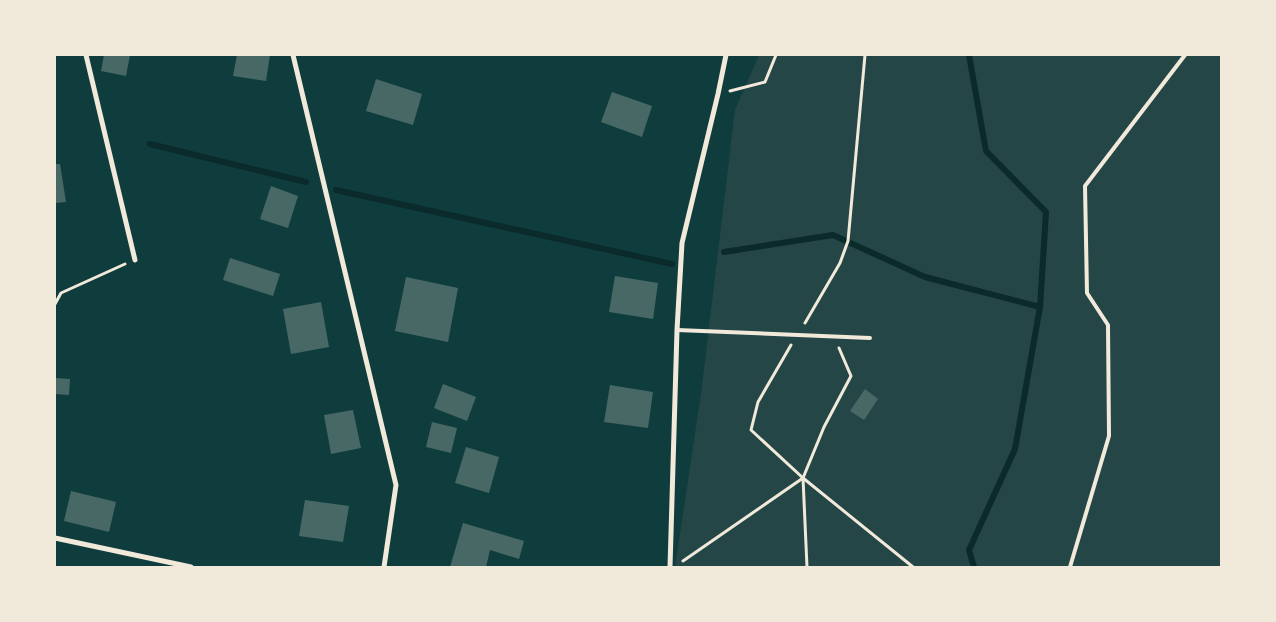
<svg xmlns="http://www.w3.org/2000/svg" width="1276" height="622" font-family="'Nunito Sans',sans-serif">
<rect width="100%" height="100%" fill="#0f3d3e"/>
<path fill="#244646" d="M 759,55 L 1221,55 L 1221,567 L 675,567 L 701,394 L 735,110 Z"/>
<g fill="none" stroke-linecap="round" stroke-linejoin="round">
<g stroke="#0a2a2b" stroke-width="6">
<path d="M 969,55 L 986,151 L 1046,212 L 1040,307 L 1015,449 L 969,550 L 974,567"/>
<path d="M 150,144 L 306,182"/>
<path d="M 336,190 L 672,264"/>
<path d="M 724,252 L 833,235 L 925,277 L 1040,307"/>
</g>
</g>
<g fill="#486865">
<path d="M 104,55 L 130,55 L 126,76 L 101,71 Z"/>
<path d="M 237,55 L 270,55 L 266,81 L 233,76 Z"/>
<path d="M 376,79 L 422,94 L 413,125 L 366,111 Z"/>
<path d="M 612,92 L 652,106 L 642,137 L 601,122 Z"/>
<path d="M 55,164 L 60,164 L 66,202 L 55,203 Z"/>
<path d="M 271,186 L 298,196 L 288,228 L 260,219 Z"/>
<path d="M 230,258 L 280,274 L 273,296 L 223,280 Z"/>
<path d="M 615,276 L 658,283 L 653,319 L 609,312 Z"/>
<path d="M 406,277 L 458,288 L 448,342 L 395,331 Z"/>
<path d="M 321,302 L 329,347 L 291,354 L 283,309 Z"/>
<path d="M 55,378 L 70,379 L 69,395 L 55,394 Z"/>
<path d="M 443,384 L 476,397 L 467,421 L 434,408 Z"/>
<path d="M 610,385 L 653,392 L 648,428 L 604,422 Z"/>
<path d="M 865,389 L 878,399 L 864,420 L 850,411 Z"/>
<path d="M 353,410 L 361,448 L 331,454 L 324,415 Z"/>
<path d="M 432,422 L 457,428 L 451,453 L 426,447 Z"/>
<path d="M 466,447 L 499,457 L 489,493 L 455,483 Z"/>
<path d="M 71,491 L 116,502 L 109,532 L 64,521 Z"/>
<path d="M 305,500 L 349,506 L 343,542 L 299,536 Z"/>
<path d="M 463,523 L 524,541 L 519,559 L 490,550 L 486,567 L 450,567 Z"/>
</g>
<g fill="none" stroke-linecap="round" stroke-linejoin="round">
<g stroke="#f1e9da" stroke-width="3">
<path d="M 730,91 L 765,82 L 776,55"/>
<path d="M 55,304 L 61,293 L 125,264"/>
<path d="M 805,323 L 840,263 L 848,241 L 865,55"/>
<path d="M 791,345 L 758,402 L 751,430 L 803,478 L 913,567"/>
<path d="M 683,561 L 803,478"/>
<path d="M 807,567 L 803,478 L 824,427 L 851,376 L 839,348"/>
</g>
<g stroke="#f1e9da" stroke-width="4">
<path d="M 677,330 L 870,338"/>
<path d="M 1070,567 L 1109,436 L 1108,325 L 1087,293 L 1085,186 L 1185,55"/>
</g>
<g stroke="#f1e9da" stroke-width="5">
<path d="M 86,55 L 135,260"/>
<path d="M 293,55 L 396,485 L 384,567"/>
<path d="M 55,538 L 191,567"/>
<path d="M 670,567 L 677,330 L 682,243 L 718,94 L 726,55"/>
</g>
</g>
<rect width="1276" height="622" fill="none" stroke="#f1e9da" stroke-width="112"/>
</svg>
